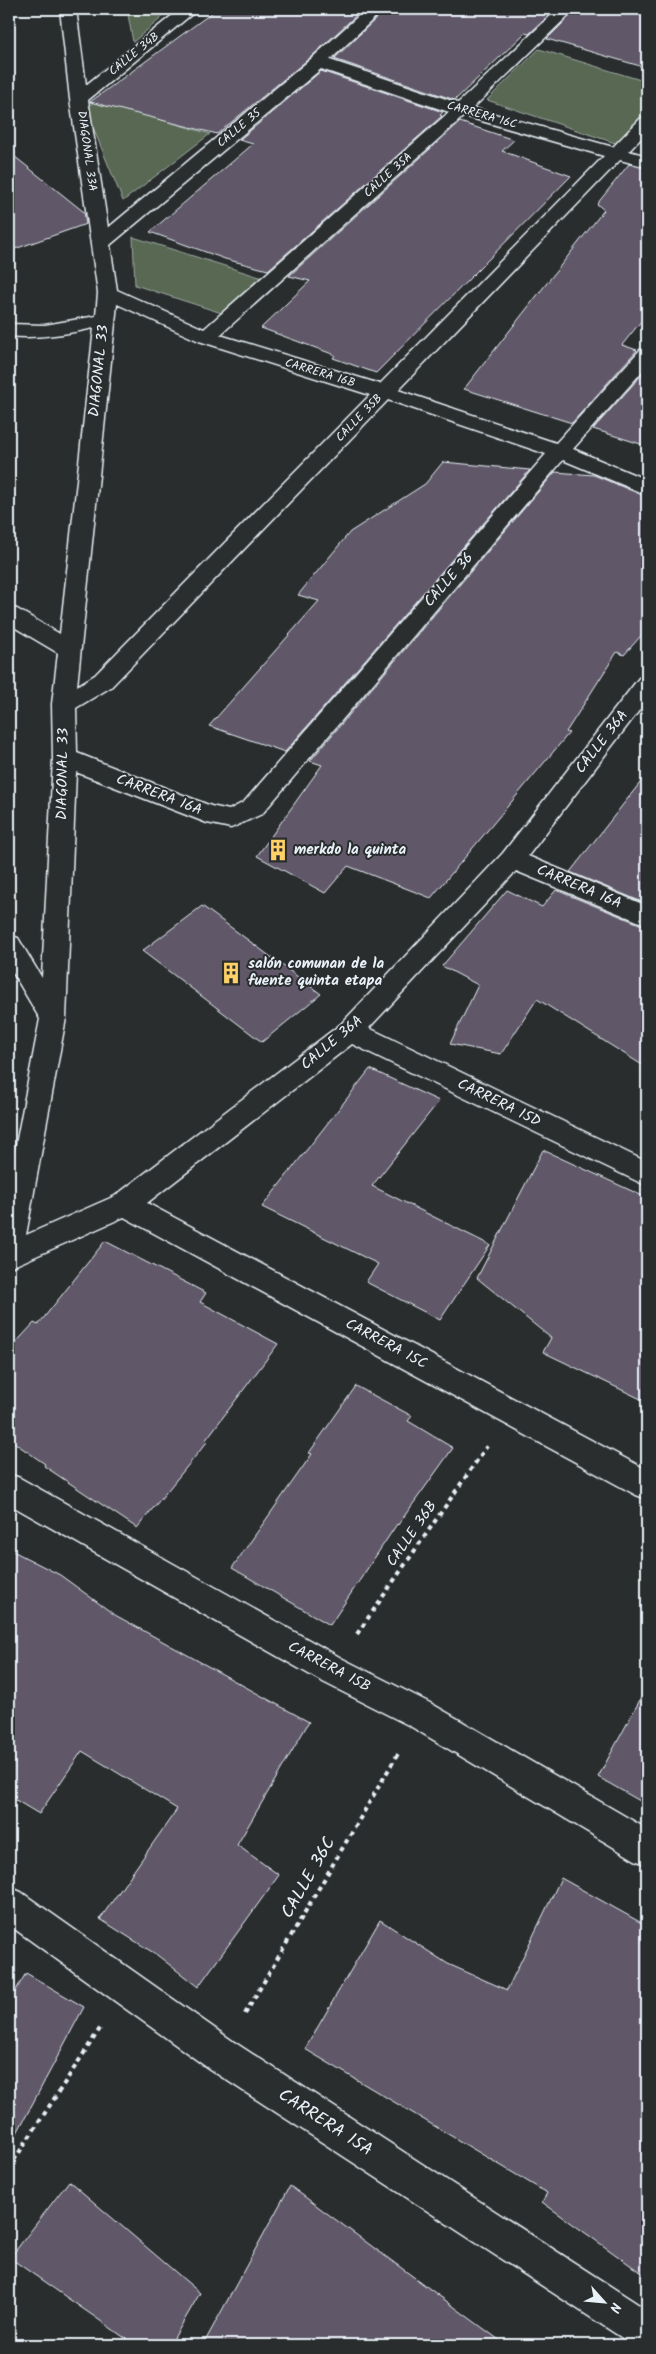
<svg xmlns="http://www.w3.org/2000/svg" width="656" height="2354" font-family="Kalam,sans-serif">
<rect width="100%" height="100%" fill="#2a2d2e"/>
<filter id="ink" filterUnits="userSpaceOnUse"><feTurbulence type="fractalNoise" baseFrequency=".02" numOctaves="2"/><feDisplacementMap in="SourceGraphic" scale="10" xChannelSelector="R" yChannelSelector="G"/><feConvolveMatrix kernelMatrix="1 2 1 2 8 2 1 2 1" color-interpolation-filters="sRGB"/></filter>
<g filter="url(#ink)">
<g fill="#586852" stroke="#a0aca5">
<path d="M 127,9 L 172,9 L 133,42 Z"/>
<path d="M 539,49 L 647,82 L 647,115 L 618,144 L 487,100 Z"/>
<path d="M 95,100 L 210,134 L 123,201 L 86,110 Z"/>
<path d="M 133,237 L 269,280 L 231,316 L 135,285 Z"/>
</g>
<g fill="#605868" stroke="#e8f1f8">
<path d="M 217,9 L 363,9 L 311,57 L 217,134 L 90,102 Z"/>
<path d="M 386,9 L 556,9 L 529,34 L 525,33 L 455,100 L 334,59 Z"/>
<path d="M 577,9 L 647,9 L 647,68 L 547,39 Z"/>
<path d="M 321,71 L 443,112 L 440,115 L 442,116 L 268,270 L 225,259 L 150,232 L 253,144 L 239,140 Z"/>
<path d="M 460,122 L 514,140 L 502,151 L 571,176 L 376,373 L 333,358 L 335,355 L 261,328 L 310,281 L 289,276 Z"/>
<path d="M 9,152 L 84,212 L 86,224 L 9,251 Z"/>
<path d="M 629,164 L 647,169 L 647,314 L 622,345 L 637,350 L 572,423 L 464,389 L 604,210 L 597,204 Z"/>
<path d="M 647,369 L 647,446 L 593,429 Z"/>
<path d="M 443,462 L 530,470 L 285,752 L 209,726 L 319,601 L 298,595 L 350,532 L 425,484 Z"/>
<path d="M 555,472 L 594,475 L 647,497 L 647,629 L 624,655 L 617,652 L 566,732 L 569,733 L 431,898 L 348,866 L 325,893 L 257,856 L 322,765 L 310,761 Z"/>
<path d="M 647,774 L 647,904 L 570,872 Z"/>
<path d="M 507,890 L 542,907 L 556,890 L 647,927 L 647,1068 L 537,999 L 501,1054 L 450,1044 L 478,985 L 442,966 Z"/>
<path d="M 202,906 L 321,994 L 262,1042 L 142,951 Z"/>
<path d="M 370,1069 L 439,1101 L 372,1186 L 490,1245 L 440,1320 L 366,1282 L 378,1264 L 262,1207 Z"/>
<path d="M 543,1150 L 647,1198 L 647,1402 L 543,1352 L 551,1338 L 477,1278 Z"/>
<path d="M 105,1241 L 206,1293 L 200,1302 L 278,1344 L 205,1441 L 207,1442 L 137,1528 L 44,1466 L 45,1464 L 9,1439 L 9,1350 L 34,1323 L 38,1325 Z"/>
<path d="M 356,1386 L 412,1416 L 408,1421 L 453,1448 L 398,1525 L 397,1524 L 330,1625 L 232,1568 L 312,1454 L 309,1453 Z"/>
<path d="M 9,1549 L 60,1575 L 115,1615 L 309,1722 L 237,1845 L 279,1875 L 198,1987 L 157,1955 L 100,1919 L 177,1809 L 82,1751 L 39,1814 L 9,1796 Z"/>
<path d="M 647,1687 L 647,1805 L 598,1777 Z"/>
<path d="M 561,1878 L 647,1926 L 647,2277 L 542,2202 L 547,2193 L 305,2049 L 380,1920 L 448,1964 L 507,1990 Z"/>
<path d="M 26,1973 L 84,2007 L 9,2148 L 9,2002 Z"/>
<path d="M 69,2181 L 200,2293 L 170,2345 L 135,2345 L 10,2258 Z"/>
<path d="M 290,2186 L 506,2345 L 203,2345 Z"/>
</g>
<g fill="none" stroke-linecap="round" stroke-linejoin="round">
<g stroke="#e8f1f8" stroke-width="3">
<g id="minor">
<path d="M 60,9 L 76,9 L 86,85 L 180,9 L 198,9 L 88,100 L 108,228 L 312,58 L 366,9 L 384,9 L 330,60 L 458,103 L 558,9 L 575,9 L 473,108 L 613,147 L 641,118 L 647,117 L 647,132 L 629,151 L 647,156 L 647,167 L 620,160 L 398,390 L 556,443 L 640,350 L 647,348 L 647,366 L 573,449 L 647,480 L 647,495 L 563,460 L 262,814 L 231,828 L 207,823 L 76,772 L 66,1018 L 26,1235 L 115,1196 L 341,1024 L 503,853 L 639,678 L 647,676 L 647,700 L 528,856 L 647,906 L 647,925 L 516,871 L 369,1028 L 647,1162 L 647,1186 L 352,1044 L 147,1203 L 647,1470 L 647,1499 L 636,1495 L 124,1217 L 9,1268 L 9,1181 L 40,1019 L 9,966 L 9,935 L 18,938 L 42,978 L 53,758 L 52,704 L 58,653 L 9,624 L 9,607 L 17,609 L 60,634 L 94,328 C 66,334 38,339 9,336 L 9,324 L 45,325 L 96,316 L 98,293 L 70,99 ZM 321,69 L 449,112 L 204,329 L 117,290 L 110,245 ZM 464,116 L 604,156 L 380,384 L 220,335 ZM 117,304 L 199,341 L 370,395 L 95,675 L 77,686 ZM 388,400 L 546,454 L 244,802 L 229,810 L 211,806 L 77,753 L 76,708 L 111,687 Z"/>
<path d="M 9,1474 L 20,1478 L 343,1659 L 432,1704 L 647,1829 L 647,1865 L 635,1860 L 410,1726 L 321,1681 L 9,1504 Z"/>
<path d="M 9,1887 L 21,1892 L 234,2042 L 647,2310 L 647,2345 L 633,2345 L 208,2068 L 9,1925 Z"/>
</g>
</g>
<g stroke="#e8f1f8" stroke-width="4" stroke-dasharray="4.5 4.5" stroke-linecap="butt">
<path d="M 357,1634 L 487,1446"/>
<path d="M 245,2014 L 399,1752"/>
<path d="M 9,2168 L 101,2027"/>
</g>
<use href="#minor" fill="#2a2d2e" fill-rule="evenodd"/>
</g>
</g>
<defs>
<g id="building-bare" transform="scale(1.725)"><path d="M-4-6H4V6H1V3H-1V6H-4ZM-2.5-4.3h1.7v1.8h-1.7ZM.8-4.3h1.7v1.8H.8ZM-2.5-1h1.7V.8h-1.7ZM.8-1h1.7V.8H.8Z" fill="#ffd166" stroke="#2a2d2e" stroke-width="2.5" paint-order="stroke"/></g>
</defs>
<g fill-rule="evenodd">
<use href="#building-bare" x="278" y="850"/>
<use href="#building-bare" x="231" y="973"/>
</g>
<g text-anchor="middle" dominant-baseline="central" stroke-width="4" stroke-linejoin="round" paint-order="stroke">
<g font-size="12" fill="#e8f1f8" stroke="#2a2d2e">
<text transform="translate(134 54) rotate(-39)">CALLE 34B</text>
<text transform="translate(482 115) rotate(16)">CARRERA 16C</text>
<text transform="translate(239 128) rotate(-40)">CALLE 35</text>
<text transform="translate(87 151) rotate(82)">DIAGONAL 33A</text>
<text transform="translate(388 175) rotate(-42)">CALLE 35A</text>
<text transform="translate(320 373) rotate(17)">CARRERA 16B</text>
<text transform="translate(359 418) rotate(-46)">CALLE 35B</text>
</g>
<g font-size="15" fill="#e8f1f8" stroke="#2a2d2e">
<text transform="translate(99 371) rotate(-84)">DIAGONAL 33</text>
<text transform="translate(449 580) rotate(-49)">CALLE 36</text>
<text transform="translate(602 742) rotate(-52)">CALLE 36A</text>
<text transform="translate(63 774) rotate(-89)">DIAGONAL 33</text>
<text transform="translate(159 795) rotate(21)">CARRERA 16A</text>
<text transform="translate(579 887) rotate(23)">CARRERA 16A</text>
<text transform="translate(332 1043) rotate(-40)">CALLE 36A</text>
<text transform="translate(499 1103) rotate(26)">CARRERA 15D</text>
<text transform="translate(386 1344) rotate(28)">CARRERA 15C</text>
<text transform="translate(412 1534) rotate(-55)">CALLE 36B</text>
<text transform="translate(329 1667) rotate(28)">CARRERA 15B</text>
</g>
<g font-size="15" font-weight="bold" fill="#e8f1f8" stroke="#2a2d2e" text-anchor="start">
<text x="294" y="850">merkdo la quinta</text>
<text x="248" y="964">salón comunan de la<tspan x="248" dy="17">fuente quinta etapa</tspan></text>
</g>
<g font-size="18" fill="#e8f1f8" stroke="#2a2d2e">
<text transform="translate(309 1878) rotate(-60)">CALLE 36C</text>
<text transform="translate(325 2123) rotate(33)">CARRERA 15A</text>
</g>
</g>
<rect width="656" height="2354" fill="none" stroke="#2a2d2e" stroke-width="30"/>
<rect x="15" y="15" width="626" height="2324" fill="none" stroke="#e8f1f8" stroke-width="2" filter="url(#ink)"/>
<g transform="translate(604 2302) rotate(117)" stroke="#2a2d2e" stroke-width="4" paint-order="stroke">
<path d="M0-4L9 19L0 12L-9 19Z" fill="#e8f1f8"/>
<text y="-8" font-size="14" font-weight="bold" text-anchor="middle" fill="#e8f1f8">N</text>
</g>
</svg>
